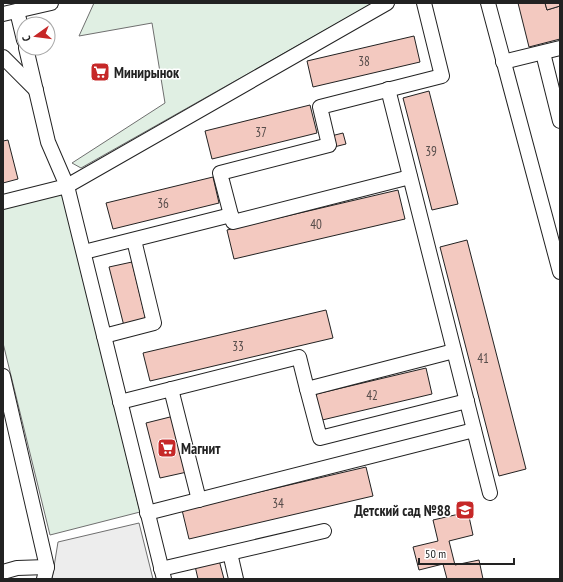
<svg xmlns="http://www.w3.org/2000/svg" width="563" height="582" font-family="'PT Sans Narrow',sans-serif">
<rect width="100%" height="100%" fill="#fff"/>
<g fill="#e0efe3" stroke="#6f6f6f">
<path d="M 94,3 L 373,3 L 81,168 L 72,163 L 165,103 L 152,23 L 79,36 Z"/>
<path d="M 63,193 L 140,512 L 50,535 L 3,343 L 3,207 Z"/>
</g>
<path fill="#ededed" stroke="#6f6f6f" d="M 139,523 L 153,579 L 52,579 L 58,542 Z"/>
<g fill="#f3c9c0" stroke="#222">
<path d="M 518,3 L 545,3 L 547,10 L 560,6 L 560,39 L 529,47 Z"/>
<path d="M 545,3 L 560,3 L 560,6 L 547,10 Z"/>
<path d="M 414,36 L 420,62 L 313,87 L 307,61 Z"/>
<path d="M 429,91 L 458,204 L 432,210 L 403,98 Z"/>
<path d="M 310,105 L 317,133 L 212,159 L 205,131 Z"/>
<path d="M 343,133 L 346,144 L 334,147 L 331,136 Z"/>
<path d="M 8,140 L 18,179 L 3,183 L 3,141 Z"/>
<path d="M 213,177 L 219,203 L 113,229 L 106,203 Z"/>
<path d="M 398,190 L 405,219 L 234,259 L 227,230 Z"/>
<path d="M 467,240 L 526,469 L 499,476 L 440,247 Z"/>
<path d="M 132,262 L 146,320 L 124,326 L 109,267 Z"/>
<path d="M 326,310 L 333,338 L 150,381 L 143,353 Z"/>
<path d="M 426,368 L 432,394 L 318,421 L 312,395 Z"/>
<path d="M 174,416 L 187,472 L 160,478 L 146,423 Z"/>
<path d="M 366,467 L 373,496 L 189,539 L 182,510 Z"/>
<path d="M 468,512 L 473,535 L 449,541 L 455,565 L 479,560 L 483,579 L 447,579 L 443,564 L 419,570 L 413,547 L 438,541 L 433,520 Z"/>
<path d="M 219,560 L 224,579 L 198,579 L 195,566 Z"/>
</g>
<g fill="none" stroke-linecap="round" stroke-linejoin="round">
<g stroke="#222" stroke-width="16">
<g id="minor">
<path d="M 488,3 L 560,272"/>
<path d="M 17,11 L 24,40"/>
<path d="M 3,14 L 51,3"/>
<path d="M 26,48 L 48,142 L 67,186 L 164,579"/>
<path d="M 543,53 L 560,121"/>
<path d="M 3,57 L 36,90"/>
<path d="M 503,62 L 560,48"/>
<path d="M 388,89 L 490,493"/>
<path d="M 3,202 L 67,186 L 387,3"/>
<path d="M 231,215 L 233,222 L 410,177"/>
<path d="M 84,252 L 231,215 L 220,173 L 329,145 L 320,107 L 442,76 L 424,3"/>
<path d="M 104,336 L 154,323 L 134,240"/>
<path d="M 3,376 L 47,567 L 44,579"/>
<path d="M 171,389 L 199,500"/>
<path d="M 307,389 L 320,438 L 467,401"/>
<path d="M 120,402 L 299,357 L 307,389 L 454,351"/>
<path d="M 147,513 L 474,430"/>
<path d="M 230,553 L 236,579"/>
<path d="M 161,569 L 324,531"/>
<path d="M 3,572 L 17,568 L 47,567"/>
</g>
</g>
<use href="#minor" stroke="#fff" stroke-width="14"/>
</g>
<defs>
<g id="supermarket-square" transform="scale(1)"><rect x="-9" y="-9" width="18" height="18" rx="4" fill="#c62828" stroke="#fff"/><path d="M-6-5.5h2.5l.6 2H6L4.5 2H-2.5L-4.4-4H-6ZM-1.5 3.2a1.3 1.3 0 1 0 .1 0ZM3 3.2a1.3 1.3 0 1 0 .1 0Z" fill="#fff"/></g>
<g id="school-square" transform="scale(1)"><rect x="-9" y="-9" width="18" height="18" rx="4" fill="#c62828" stroke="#fff"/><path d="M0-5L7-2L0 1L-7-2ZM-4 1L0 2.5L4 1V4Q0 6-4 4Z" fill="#fff"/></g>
</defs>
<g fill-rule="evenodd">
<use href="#supermarket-square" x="100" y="72"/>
<use href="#supermarket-square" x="167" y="448"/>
<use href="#school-square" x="465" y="510"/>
</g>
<g text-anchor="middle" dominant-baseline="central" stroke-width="3" stroke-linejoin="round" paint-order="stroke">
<g font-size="13" fill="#564c4a">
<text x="364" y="61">38</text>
<text x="261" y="132">37</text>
<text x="431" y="151">39</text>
<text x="163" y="203">36</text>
<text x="316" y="224">40</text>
<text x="238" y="346">33</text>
<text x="483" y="358">41</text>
<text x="372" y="395">42</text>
<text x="278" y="503">34</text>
</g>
<g font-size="15" font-weight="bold" fill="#222" stroke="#fff" text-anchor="start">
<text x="114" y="72">Минирынок</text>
<text x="181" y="448">Магнит</text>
<text x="451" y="510" text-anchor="end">Детский сад №88</text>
</g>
</g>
<rect width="563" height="582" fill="none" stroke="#222222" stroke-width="8"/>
<g transform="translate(36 36) rotate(256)"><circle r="19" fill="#ffffff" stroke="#a7a7a7"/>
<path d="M0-3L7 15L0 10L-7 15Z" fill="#c62828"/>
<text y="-6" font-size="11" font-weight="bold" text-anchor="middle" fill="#222222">С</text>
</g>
<path d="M419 558v6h95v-6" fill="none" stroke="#222222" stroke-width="2"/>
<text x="425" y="558" font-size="12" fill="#222222" stroke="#ffffff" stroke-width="3" paint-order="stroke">50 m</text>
</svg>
